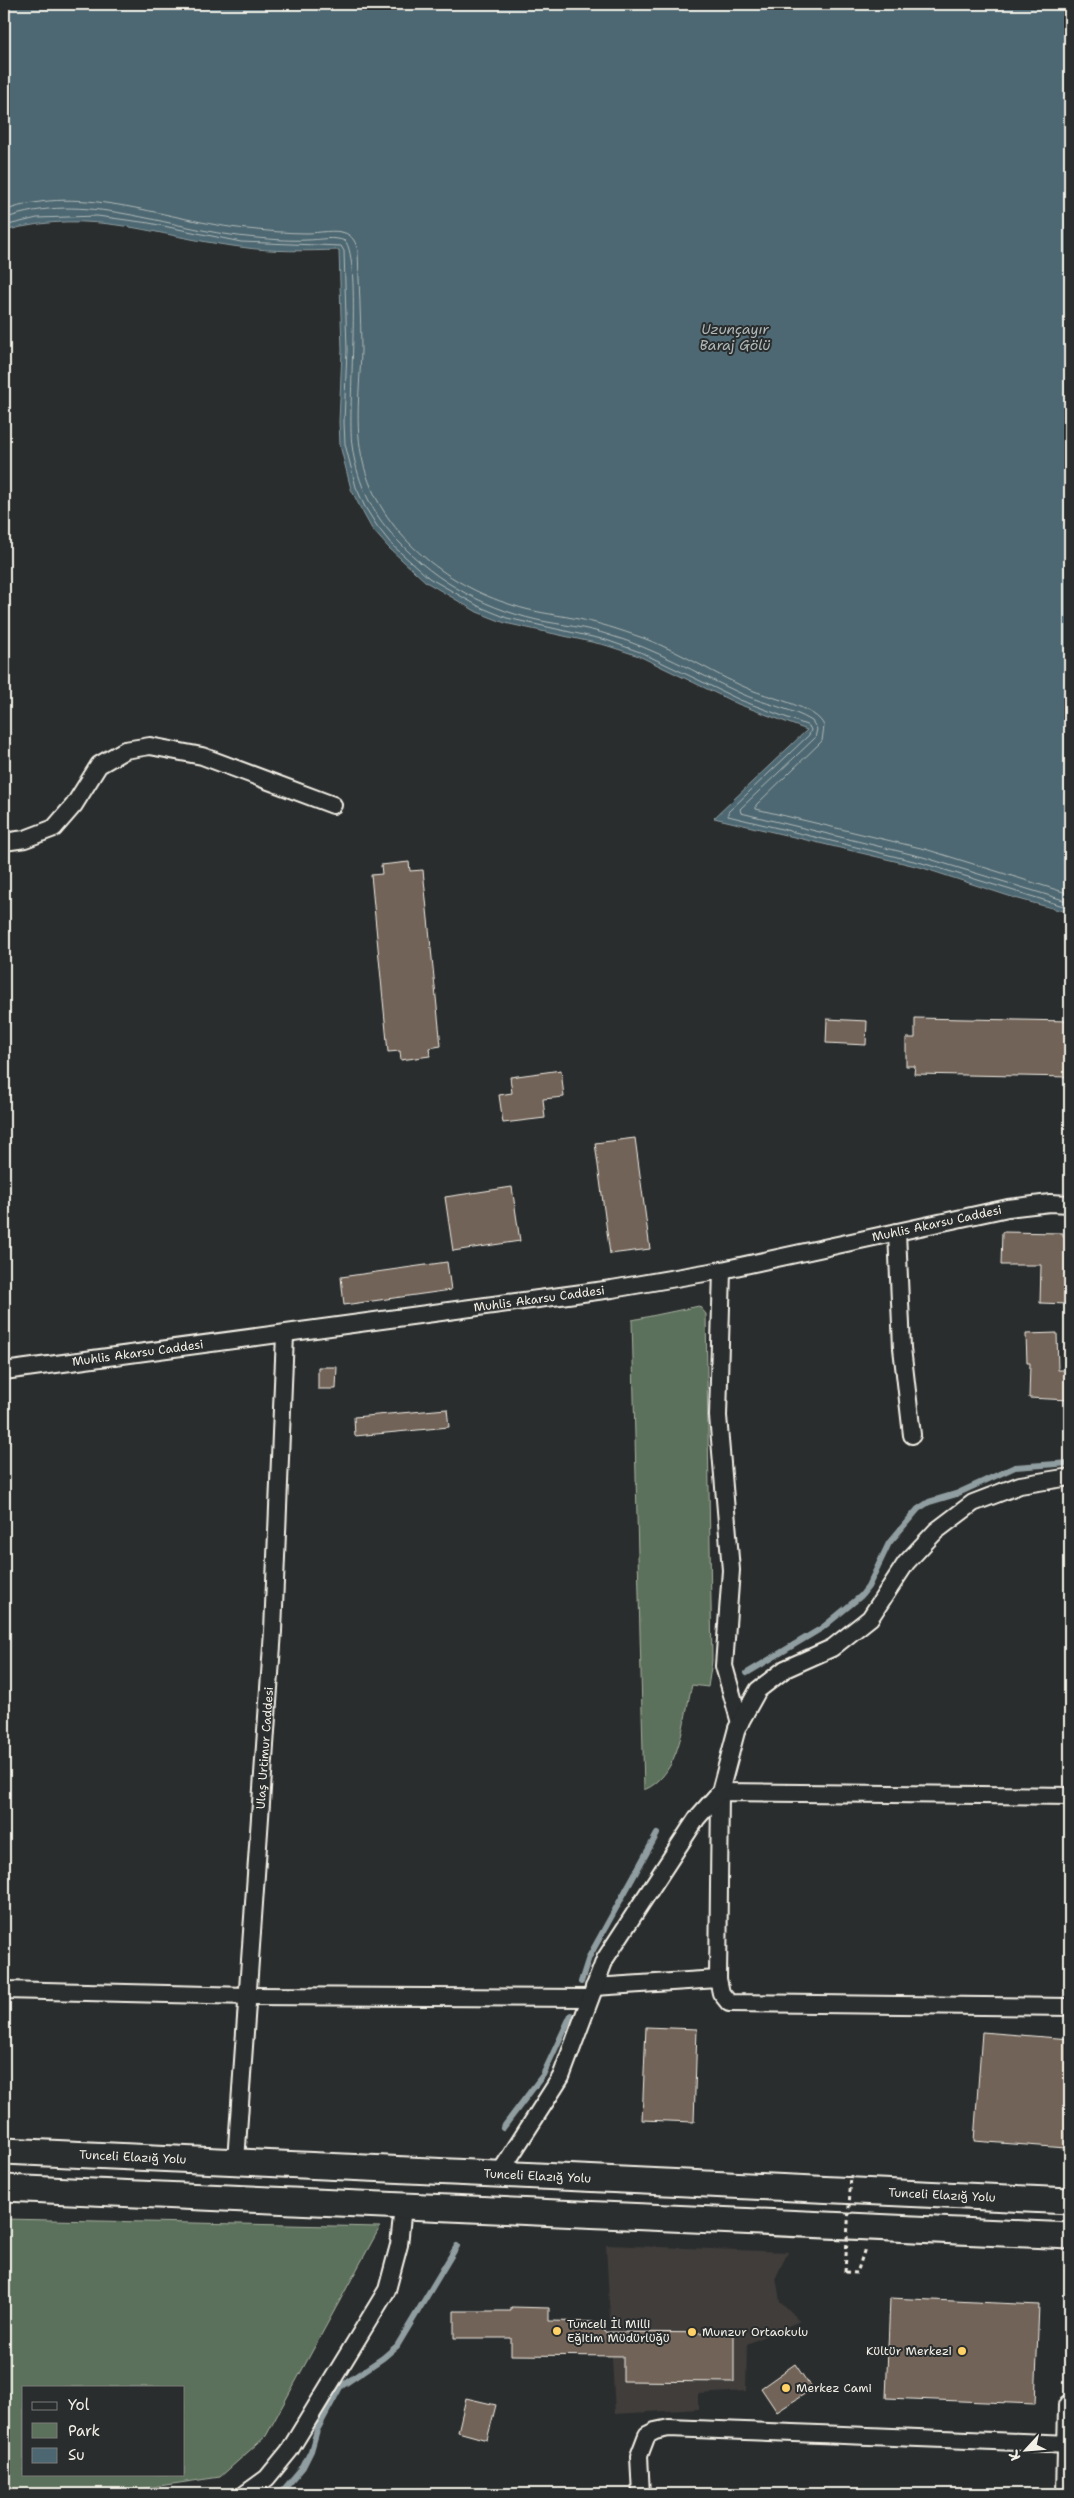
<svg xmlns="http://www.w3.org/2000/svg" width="1074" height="2498" font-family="'Shantell Sans',sans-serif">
<rect width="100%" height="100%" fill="#2a2d2e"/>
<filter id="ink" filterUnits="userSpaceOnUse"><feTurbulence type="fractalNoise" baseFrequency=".02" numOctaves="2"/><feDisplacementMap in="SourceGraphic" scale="10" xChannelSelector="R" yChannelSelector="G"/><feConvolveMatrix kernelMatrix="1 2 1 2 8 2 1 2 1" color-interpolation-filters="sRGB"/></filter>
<g filter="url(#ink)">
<path fill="#403d3b" d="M 606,2245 L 788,2252 L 776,2277 L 780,2301 L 800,2321 L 747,2344 L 746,2391 L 698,2394 L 698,2409 L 615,2414 Z"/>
<g fill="#5c715b" stroke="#a8b1a2" fill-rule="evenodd">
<path d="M 699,1306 L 706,1314 L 712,1661 L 708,1687 L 692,1685 C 683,1720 681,1775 644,1790 L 632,1320 Z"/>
<path d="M 4,2219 L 380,2227 L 266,2436 L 220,2477 L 105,2494 L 4,2494 ZM 24,2387 L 184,2387 L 184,2474 L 24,2474 Z"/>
</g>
<path fill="#4d6772" stroke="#909ea1" d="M 4,4 L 1070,4 L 1070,913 L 1015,898 L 920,867 L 714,818 L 807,730 L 738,704 L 639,656 L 605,645 L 505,623 L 477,612 L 426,582 L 389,548 L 372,529 L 361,509 L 351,489 L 340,445 L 339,422 L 342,350 L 339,250 C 306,251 273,252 240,247 C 151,236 96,207 4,231 Z"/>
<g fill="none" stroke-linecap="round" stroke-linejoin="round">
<g stroke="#b1bab9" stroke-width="1">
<path d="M 4,211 C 83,181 168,222 247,229 C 267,231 287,233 307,233 C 319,233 334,229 345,233 C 353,236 356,243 358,251 C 359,284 361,317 361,351 C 360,388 354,426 363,462 C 379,532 446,585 512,605 C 532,612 552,614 573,618 C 597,622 620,630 643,638 C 682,652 716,676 754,691 C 772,698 818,708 824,726 L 822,741 L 756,805 L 756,809 L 925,849 L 1070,894"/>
<path d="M 4,219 C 84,189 166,229 247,237 C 267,239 287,241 307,240 C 319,240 334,236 345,241 C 362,258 347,412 352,445 C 356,477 369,508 390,532 C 428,577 480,607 537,620 C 561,625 586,627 609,635 C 656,649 696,673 740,693 C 763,704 791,708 812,721 L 817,729 L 815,738 L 740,809 L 741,813 L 923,857 L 1070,902"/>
<path d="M 4,226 L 37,218 L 97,216 L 149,223 L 241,242 L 341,246 L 344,251 L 347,350 L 344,422 L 345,444 L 356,487 L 365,507 L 377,526 L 392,545 L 429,578 L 480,607 L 507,618 L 606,640 L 640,652 L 740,700 L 809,726 L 811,730 L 809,735 L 728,812 L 728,816 L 922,863 L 1070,908"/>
</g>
<g stroke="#909ea1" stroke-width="6">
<path d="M 747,1673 L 822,1628 L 861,1596 L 868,1587 L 889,1543 L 918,1509 L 929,1502 L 956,1494 L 1015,1467 L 1070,1463"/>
<path d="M 581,1982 L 589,1957 L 657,1834"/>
<path d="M 503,2128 L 543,2075 L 571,2015"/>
<path d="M 280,2494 L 303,2467 L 311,2451 L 317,2430 L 340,2387 L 383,2358 L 397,2346 L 457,2246"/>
</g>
</g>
<g fill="#726358" stroke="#f4f1e8">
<path d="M 409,862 L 410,871 L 423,870 L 441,1046 L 429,1048 L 430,1056 L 401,1060 L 400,1051 L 388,1052 L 371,875 L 382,874 L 381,865 Z"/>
<path d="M 915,1018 L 1070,1021 L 1070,1077 L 914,1074 L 915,1066 L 906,1066 L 906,1038 L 915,1038 Z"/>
<path d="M 827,1019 L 867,1021 L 866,1045 L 826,1043 Z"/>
<path d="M 561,1070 L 564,1097 L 543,1099 L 545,1118 L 503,1123 L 499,1095 L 512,1093 L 510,1077 Z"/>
<path d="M 635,1138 L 650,1249 L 610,1254 L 595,1143 Z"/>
<path d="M 512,1187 L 520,1241 L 453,1251 L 445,1197 Z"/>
<path d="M 1002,1232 L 1063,1233 L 1063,1237 L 1070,1237 L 1068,1304 L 1040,1303 L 1041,1265 L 1001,1265 Z"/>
<path d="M 447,1262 L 451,1290 L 344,1305 L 341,1277 Z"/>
<path d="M 1057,1333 L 1058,1370 L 1070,1370 L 1069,1400 L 1029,1398 L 1030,1363 L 1027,1363 L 1026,1334 Z"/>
<path d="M 318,1367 L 337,1367 L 336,1389 L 318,1389 Z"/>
<path d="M 447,1409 L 449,1427 L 355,1436 L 354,1417 Z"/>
<path d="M 646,2027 L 697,2029 L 694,2122 L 642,2120 Z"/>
<path d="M 982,2032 L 1070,2039 L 1070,2093 L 1066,2148 L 974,2141 Z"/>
<path d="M 890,2298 L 1039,2305 L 1035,2404 L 886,2398 Z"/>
<path d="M 511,2307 L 549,2308 L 549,2321 L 604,2322 L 604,2332 L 734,2333 L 734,2382 L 623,2381 L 623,2356 L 511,2355 L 511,2338 L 454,2338 L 454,2311 L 511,2311 Z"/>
<path d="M 795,2364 L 812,2389 L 777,2412 L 761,2388 Z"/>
<path d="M 466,2398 L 496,2405 L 487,2440 L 458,2432 Z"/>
</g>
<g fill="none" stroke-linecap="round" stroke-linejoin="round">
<g stroke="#f4f1e8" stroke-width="20">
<g id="street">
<path d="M 4,842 L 25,839 L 54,828 L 74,805 L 99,765 L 125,750 L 150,746 L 202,756 L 333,805"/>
<path d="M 897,1232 L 902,1348 L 912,1435"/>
<path d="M 722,1270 L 718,1416 L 731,1570 L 724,1666 L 740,1723"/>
<path id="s1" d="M 4,1371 L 612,1289 L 722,1270 L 1008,1208 L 1050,1203 L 1070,1204"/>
<path d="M 1070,1796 L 720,1792 L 718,1979 L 721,1993 L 729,2003 L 1070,2007"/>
<path d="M 594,1987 L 718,1979"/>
<path d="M 4,1990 L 249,1996 L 590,1998"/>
<path id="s2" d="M 236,2161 L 273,1631 L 285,1335"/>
<path d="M 499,2174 L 561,2077 L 605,1959 L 697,1818 L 720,1792 L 737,1728 L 758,1690 L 785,1669 L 832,1648 L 870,1618 L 906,1563 L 936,1531 L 973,1503 L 1020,1485 L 1070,1477"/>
<path d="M 245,2494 L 267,2478 L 289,2451 L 387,2290 L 399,2245 L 403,2206"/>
<path d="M 641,2494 L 639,2456 L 647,2435 L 655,2431 L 669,2428 L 1070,2444"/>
</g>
</g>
<g stroke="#f4f1e8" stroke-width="26">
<path id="secondary" d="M 1068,2494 L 1070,2406"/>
</g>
<g stroke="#f4f1e8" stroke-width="29">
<g id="primary">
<path id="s3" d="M 4,2151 L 1070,2201"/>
<path d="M 4,2188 L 1070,2236"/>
</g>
</g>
<path stroke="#f4f1e8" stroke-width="3" stroke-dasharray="4 4" stroke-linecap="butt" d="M 845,2272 L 857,2273 L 865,2248"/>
<use href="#street" stroke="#2a2d2e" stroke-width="16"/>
<use href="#secondary" stroke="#2a2d2e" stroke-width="22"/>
<use href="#primary" stroke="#2a2d2e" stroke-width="25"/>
<path stroke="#f4f1e8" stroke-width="3" stroke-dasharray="4 4" stroke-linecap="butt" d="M 845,2272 L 851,2175"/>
</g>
</g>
<g fill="#ffd166" stroke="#2a2d2e" stroke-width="2">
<circle cx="557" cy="2331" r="5"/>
<circle cx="692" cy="2332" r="5"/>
<circle cx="962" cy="2351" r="5"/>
<circle cx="786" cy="2388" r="5"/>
</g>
<g text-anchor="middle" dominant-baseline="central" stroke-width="4" stroke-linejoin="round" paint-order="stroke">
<g font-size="12" fill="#f4f1e8" stroke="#2a2d2e">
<text stroke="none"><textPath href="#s1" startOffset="945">Muhlis Akarsu Caddesi</textPath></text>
<text stroke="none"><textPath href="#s1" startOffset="540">Muhlis Akarsu Caddesi</textPath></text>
<text stroke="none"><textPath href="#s1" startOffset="135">Muhlis Akarsu Caddesi</textPath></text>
<text stroke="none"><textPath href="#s2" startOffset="414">Ulaş Urtimur Caddesi</textPath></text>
<text stroke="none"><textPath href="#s3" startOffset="129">Tunceli Elazığ Yolu</textPath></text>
<text stroke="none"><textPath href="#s3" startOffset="534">Tunceli Elazığ Yolu</textPath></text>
<text stroke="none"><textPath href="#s3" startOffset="939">Tunceli Elazığ Yolu</textPath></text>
</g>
<g font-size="12" fill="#f4f1e8" stroke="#2a2d2e" text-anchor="start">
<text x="567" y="2324">Tunceli İl Milli<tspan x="567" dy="14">Eğitim Müdürlüğü</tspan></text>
<text x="702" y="2332">Munzur Ortaokulu</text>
<text x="952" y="2351" text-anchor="end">Kültür Merkezi</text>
<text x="796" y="2388">Merkez Cami</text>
</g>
<g font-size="14" font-style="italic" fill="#b1bab9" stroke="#2a2d2e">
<text x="735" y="329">Uzunçayır<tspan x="735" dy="16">Baraj Gölü</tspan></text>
</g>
</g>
<rect width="1074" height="2498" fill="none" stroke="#2a2d2e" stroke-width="20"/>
<rect x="10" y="10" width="1054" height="2478" fill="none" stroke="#f4f1e8" stroke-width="2" filter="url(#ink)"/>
<rect x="22" y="2386" width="162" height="90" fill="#2a2d2e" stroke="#7b7b78"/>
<rect x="32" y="2402" width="25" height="8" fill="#2a2d2e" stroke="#7b7b78"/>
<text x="68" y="2410" font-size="15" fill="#f4f1e8">Yol</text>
<rect x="32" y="2423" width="25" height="15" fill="#5c715b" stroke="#7b7b78"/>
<text x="68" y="2436" font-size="15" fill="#f4f1e8">Park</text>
<rect x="32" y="2448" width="25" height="15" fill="#4d6772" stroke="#7b7b78"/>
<text x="68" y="2460" font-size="15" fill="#f4f1e8">Su</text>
<g transform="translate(1026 2450) rotate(244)" stroke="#2a2d2e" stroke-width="4" paint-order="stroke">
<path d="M0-4L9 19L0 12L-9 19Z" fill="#f4f1e8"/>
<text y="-8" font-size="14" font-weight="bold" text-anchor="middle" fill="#f4f1e8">K</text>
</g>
</svg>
